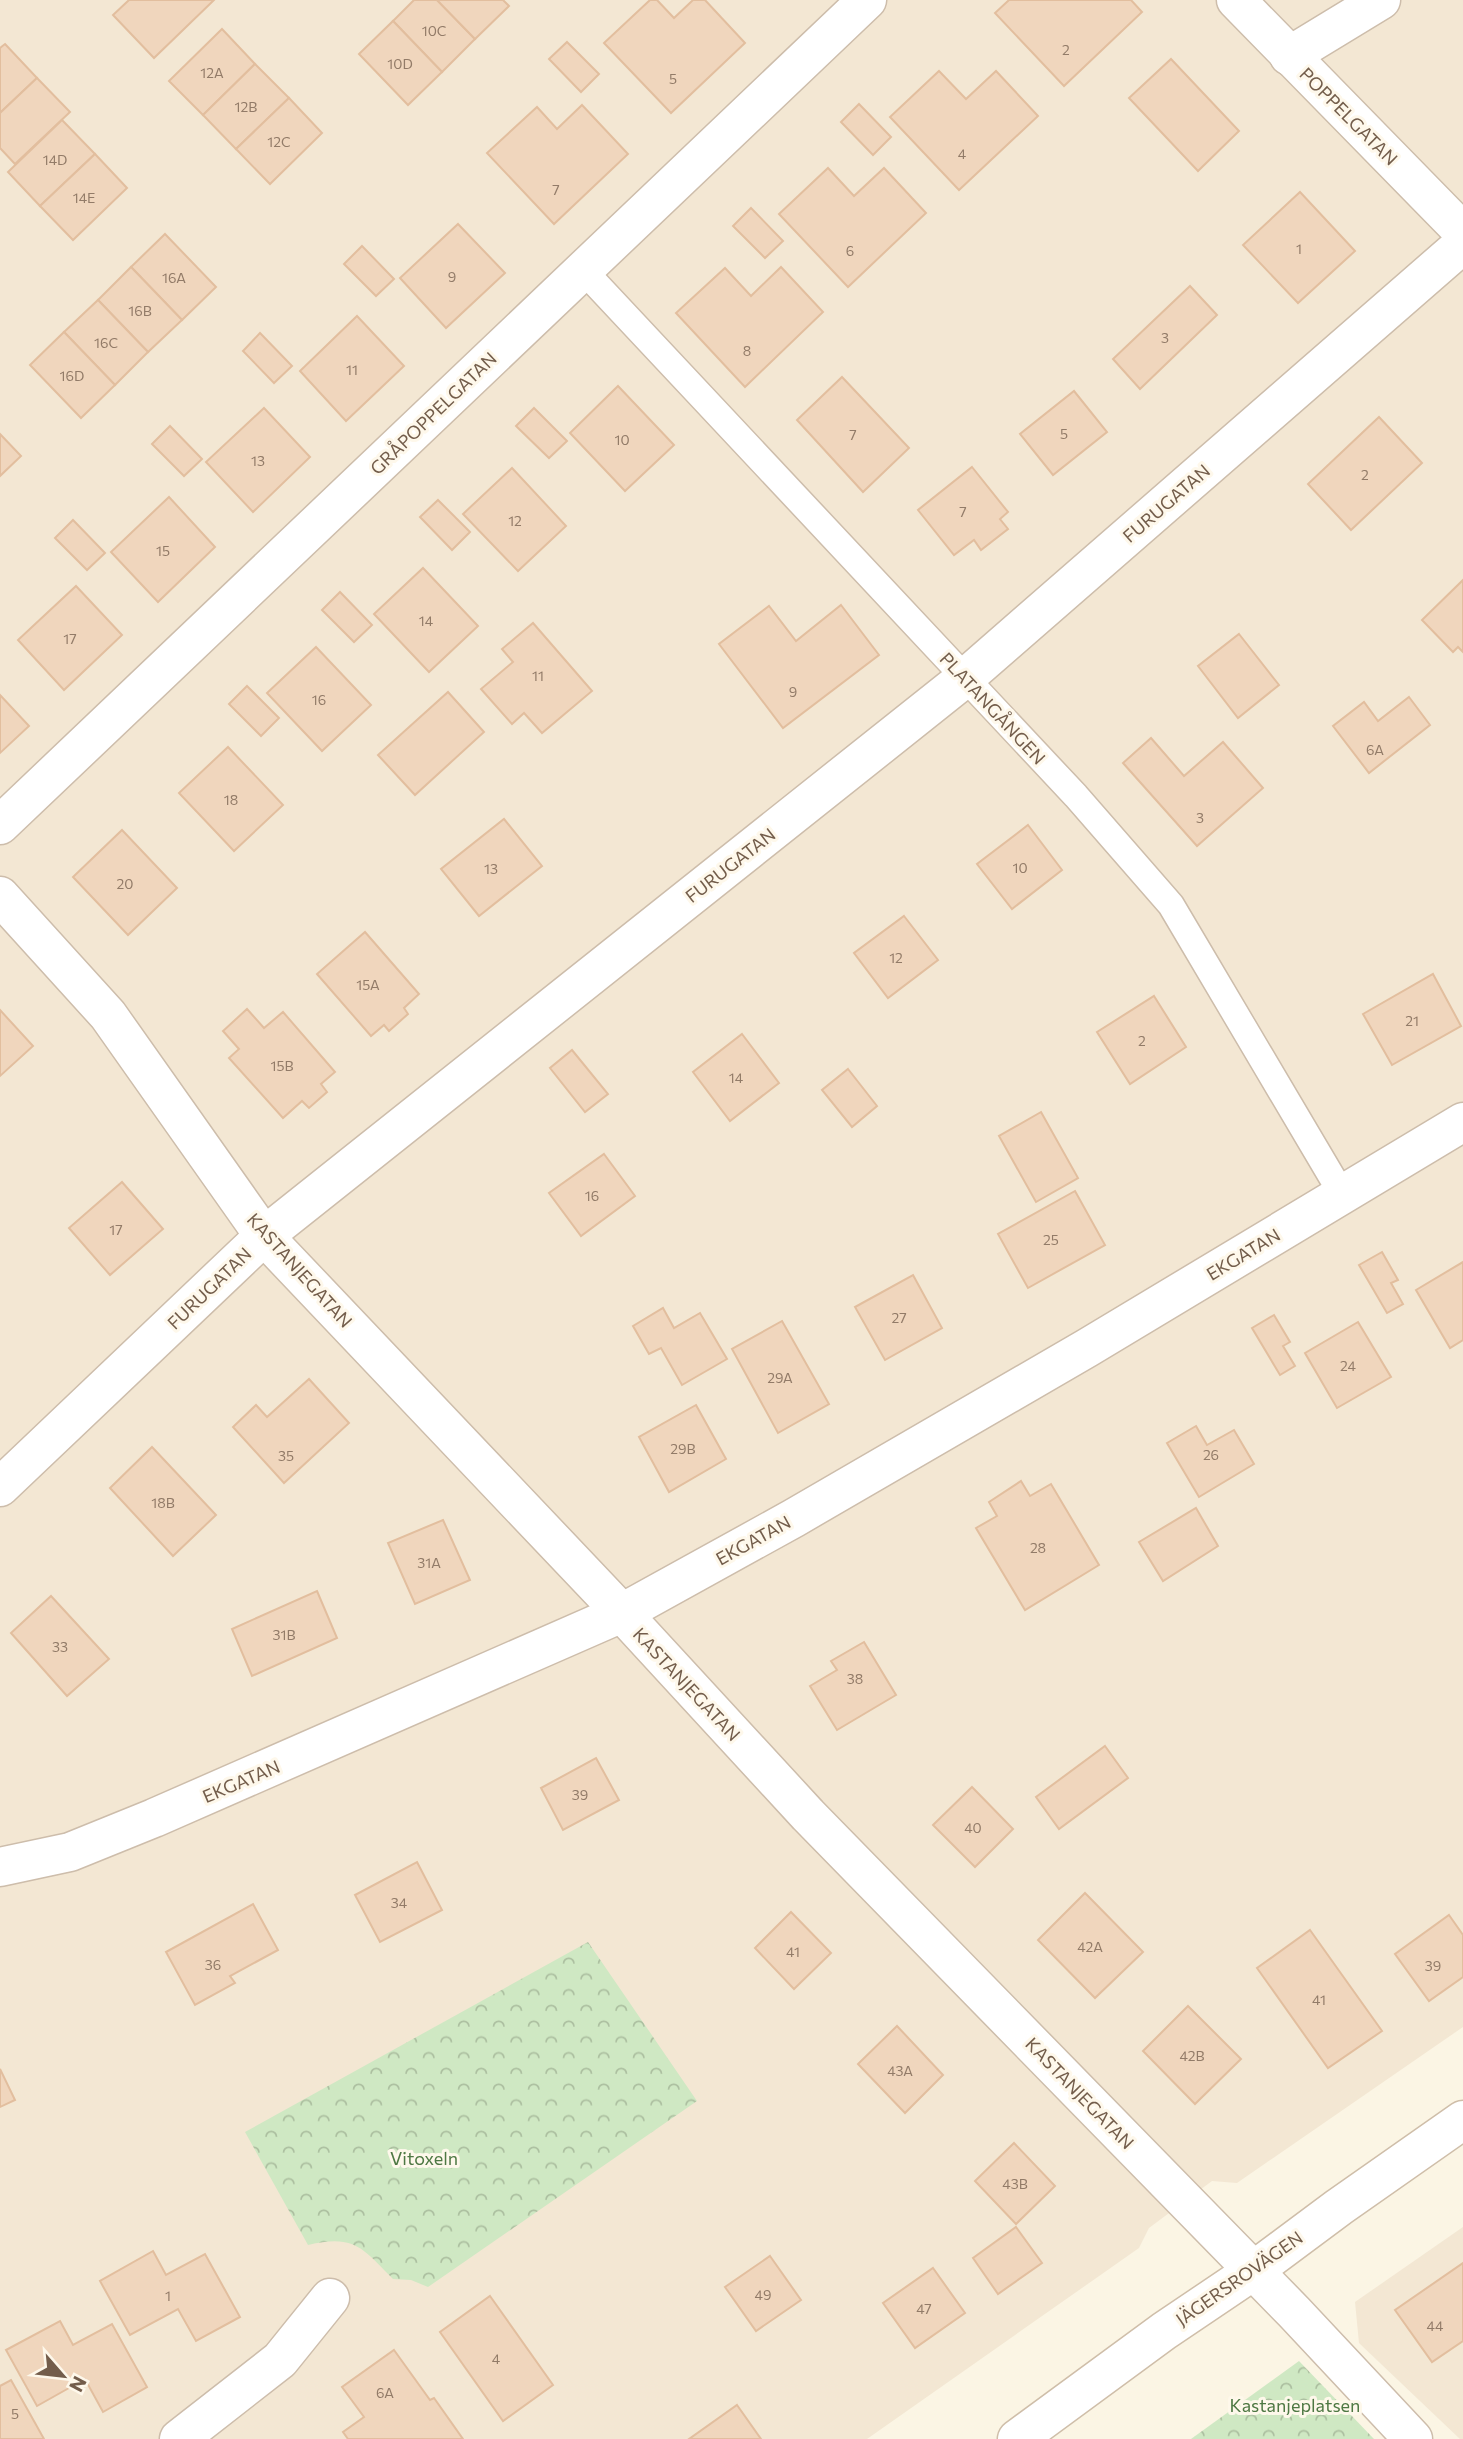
<svg xmlns="http://www.w3.org/2000/svg" width="1463" height="2439" font-family="Commissioner,sans-serif">
<defs>
<pattern id="forest-crowns" width="20" height="18" patternUnits="userSpaceOnUse" patternTransform="scale(1.75)"><rect width="20" height="18" fill="#cfe8c3"/><path d="M2 6a3 3 0 1 1 6 0M12 15a3 3 0 1 1 6 0" fill="none" stroke="#acbfa0"/></pattern>
</defs>
<rect width="100%" height="100%" fill="#fbf5e4"/>
<g fill="#f3e7d3">
<path d="M 0,0 L 1463,0 L 1463,2027 L 1237,2183 L 1212,2181 L 1149,2228 L 1139,2248 L 867,2439 L 0,2439 Z"/>
<path d="M 1463,2227 L 1463,2439 L 1460,2439 L 1359,2343 L 1355,2302 Z"/>
</g>
<g fill="url(#forest-crowns)">
<path d="M 588,1942 L 697,2101 L 428,2287 L 411,2280 L 393,2279 C 362,2248 355,2234 308,2245 L 245,2132 Z"/>
<path d="M 1299,2361 L 1374,2439 L 1191,2439 Z"/>
</g>
<g fill="#f0d6bd" stroke="#e2be9e" stroke-width="2">
<path d="M 129,0 L 214,0 L 154,58 L 113,15 Z"/>
<path d="M 414,0 L 437,0 L 475,39 L 442,72 L 393,21 Z"/>
<path d="M 437,0 L 503,0 L 509,6 L 475,39 Z"/>
<path d="M 650,0 L 657,0 L 674,18 L 693,0 L 705,0 L 745,43 L 671,113 L 604,43 Z"/>
<path d="M 1009,0 L 1131,0 L 1142,12 L 1064,86 L 995,13 Z"/>
<path d="M 393,21 L 442,72 L 408,105 L 359,54 Z"/>
<path d="M 222,29 L 255,64 L 203,115 L 169,81 Z"/>
<path d="M 567,42 L 599,74 L 581,92 L 549,59 Z"/>
<path d="M 5,44 L 37,78 L 0,113 L 0,48 Z"/>
<path d="M 1171,59 L 1239,131 L 1198,171 L 1129,98 Z"/>
<path d="M 255,64 L 289,98 L 236,149 L 203,115 Z"/>
<path d="M 939,71 L 966,99 L 996,71 L 1038,116 L 959,190 L 890,117 Z"/>
<path d="M 37,78 L 70,112 L 15,164 L 0,148 L 0,113 Z"/>
<path d="M 289,98 L 322,133 L 270,184 L 236,149 Z"/>
<path d="M 859,104 L 891,137 L 873,155 L 841,122 Z"/>
<path d="M 582,105 L 628,154 L 554,224 L 487,153 L 537,107 L 557,129 Z"/>
<path d="M 62,120 L 95,154 L 40,206 L 8,172 Z"/>
<path d="M 95,154 L 127,188 L 73,240 L 40,206 Z"/>
<path d="M 828,168 L 854,196 L 884,168 L 926,213 L 848,287 L 779,214 Z"/>
<path d="M 1300,192 L 1355,251 L 1298,303 L 1243,245 Z"/>
<path d="M 751,208 L 783,241 L 765,258 L 733,226 Z"/>
<path d="M 458,224 L 505,273 L 446,328 L 400,278 Z"/>
<path d="M 165,234 L 216,287 L 182,320 L 131,267 Z"/>
<path d="M 362,246 L 394,279 L 376,296 L 344,264 Z"/>
<path d="M 131,267 L 182,320 L 148,352 L 98,300 Z"/>
<path d="M 781,267 L 823,312 L 745,387 L 676,313 L 725,268 L 751,296 Z"/>
<path d="M 1190,286 L 1217,315 L 1140,389 L 1113,359 Z"/>
<path d="M 98,300 L 148,352 L 115,385 L 64,332 Z"/>
<path d="M 357,316 L 404,366 L 346,421 L 300,371 Z"/>
<path d="M 64,332 L 115,385 L 81,418 L 30,365 Z"/>
<path d="M 260,333 L 292,366 L 274,383 L 243,351 Z"/>
<path d="M 842,377 L 909,448 L 863,492 L 797,420 Z"/>
<path d="M 618,386 L 674,445 L 625,491 L 570,433 Z"/>
<path d="M 1074,391 L 1107,432 L 1053,475 L 1020,434 Z"/>
<path d="M 264,408 L 310,457 L 253,512 L 206,462 Z"/>
<path d="M 534,408 L 567,441 L 549,458 L 516,426 Z"/>
<path d="M 1379,417 L 1422,463 L 1351,530 L 1308,484 Z"/>
<path d="M 170,426 L 202,459 L 184,476 L 152,444 Z"/>
<path d="M 0,434 L 21,456 L 0,476 Z"/>
<path d="M 972,467 L 1008,512 L 1000,519 L 1008,529 L 981,550 L 974,540 L 954,555 L 918,510 Z"/>
<path d="M 512,468 L 566,526 L 518,571 L 463,514 Z"/>
<path d="M 169,497 L 215,547 L 158,602 L 111,552 Z"/>
<path d="M 438,500 L 470,532 L 452,550 L 420,517 Z"/>
<path d="M 73,520 L 105,553 L 87,570 L 55,538 Z"/>
<path d="M 423,568 L 478,626 L 429,672 L 374,614 Z"/>
<path d="M 1463,580 L 1463,652 L 1458,647 L 1453,652 L 1422,620 Z"/>
<path d="M 76,586 L 122,635 L 64,690 L 18,640 Z"/>
<path d="M 340,592 L 372,625 L 354,642 L 322,610 Z"/>
<path d="M 841,605 L 879,655 L 783,728 L 719,644 L 769,606 L 796,641 Z"/>
<path d="M 533,623 L 592,691 L 542,733 L 524,713 L 512,724 L 481,689 L 513,662 L 502,649 Z"/>
<path d="M 1239,634 L 1279,685 L 1238,718 L 1198,666 Z"/>
<path d="M 316,647 L 371,705 L 322,751 L 267,693 Z"/>
<path d="M 247,686 L 279,718 L 261,736 L 229,704 Z"/>
<path d="M 448,692 L 484,732 L 415,795 L 378,755 Z"/>
<path d="M 0,695 L 29,726 L 0,753 Z"/>
<path d="M 1409,697 L 1430,725 L 1369,773 L 1333,726 L 1364,702 L 1378,721 Z"/>
<path d="M 1151,738 L 1184,776 L 1223,742 L 1263,788 L 1197,846 L 1123,763 Z"/>
<path d="M 228,747 L 283,805 L 234,851 L 179,793 Z"/>
<path d="M 504,819 L 542,866 L 479,916 L 441,869 Z"/>
<path d="M 1028,825 L 1062,870 L 1012,909 L 977,864 Z"/>
<path d="M 122,830 L 177,888 L 128,935 L 73,877 Z"/>
<path d="M 904,916 L 938,960 L 888,998 L 854,953 Z"/>
<path d="M 365,932 L 419,994 L 404,1008 L 408,1014 L 389,1031 L 384,1025 L 371,1036 L 317,974 Z"/>
<path d="M 1433,974 L 1461,1026 L 1392,1065 L 1363,1014 Z"/>
<path d="M 1154,996 L 1186,1047 L 1130,1084 L 1097,1032 Z"/>
<path d="M 247,1009 L 264,1028 L 283,1012 L 335,1072 L 321,1084 L 327,1092 L 309,1108 L 302,1101 L 283,1118 L 229,1058 L 239,1049 L 223,1031 Z"/>
<path d="M 0,1010 L 33,1046 L 0,1076 Z"/>
<path d="M 742,1034 L 779,1083 L 730,1121 L 693,1072 Z"/>
<path d="M 572,1050 L 608,1094 L 585,1112 L 550,1068 Z"/>
<path d="M 848,1069 L 877,1106 L 852,1127 L 822,1090 Z"/>
<path d="M 1041,1112 L 1078,1178 L 1036,1202 L 999,1136 Z"/>
<path d="M 604,1154 L 635,1196 L 581,1236 L 549,1193 Z"/>
<path d="M 122,1182 L 163,1229 L 110,1275 L 69,1228 Z"/>
<path d="M 1075,1191 L 1105,1245 L 1028,1288 L 998,1234 Z"/>
<path d="M 1382,1252 L 1398,1280 L 1391,1283 L 1403,1304 L 1387,1313 L 1359,1265 Z"/>
<path d="M 1463,1262 L 1463,1340 L 1450,1348 L 1416,1290 Z"/>
<path d="M 913,1275 L 942,1328 L 885,1360 L 855,1307 Z"/>
<path d="M 663,1308 L 674,1328 L 700,1313 L 727,1359 L 682,1385 L 661,1348 L 649,1354 L 633,1326 Z"/>
<path d="M 1274,1315 L 1290,1342 L 1283,1346 L 1295,1366 L 1280,1375 L 1252,1328 Z"/>
<path d="M 782,1321 L 829,1404 L 778,1433 L 732,1349 Z"/>
<path d="M 1358,1322 L 1391,1377 L 1337,1408 L 1305,1353 Z"/>
<path d="M 309,1379 L 349,1423 L 284,1483 L 233,1427 L 256,1405 L 267,1417 Z"/>
<path d="M 696,1405 L 726,1459 L 669,1492 L 639,1437 Z"/>
<path d="M 1196,1426 L 1207,1445 L 1234,1430 L 1254,1464 L 1199,1497 L 1167,1443 Z"/>
<path d="M 152,1447 L 216,1515 L 173,1556 L 110,1488 Z"/>
<path d="M 1021,1481 L 1030,1496 L 1051,1484 L 1099,1565 L 1025,1610 L 976,1528 L 997,1516 L 989,1502 Z"/>
<path d="M 1196,1508 L 1218,1546 L 1163,1581 L 1139,1542 Z"/>
<path d="M 443,1520 L 470,1580 L 415,1604 L 388,1543 Z"/>
<path d="M 317,1591 L 337,1638 L 252,1676 L 232,1629 Z"/>
<path d="M 51,1596 L 109,1659 L 67,1696 L 11,1633 Z"/>
<path d="M 864,1642 L 896,1695 L 837,1730 L 810,1686 L 837,1670 L 831,1661 Z"/>
<path d="M 1105,1746 L 1128,1778 L 1059,1829 L 1036,1797 Z"/>
<path d="M 596,1758 L 619,1800 L 563,1830 L 541,1788 Z"/>
<path d="M 972,1787 L 1013,1829 L 975,1867 L 933,1825 Z"/>
<path d="M 417,1862 L 442,1910 L 380,1942 L 355,1895 Z"/>
<path d="M 1085,1893 L 1143,1952 L 1095,1998 L 1038,1940 Z"/>
<path d="M 253,1904 L 278,1950 L 230,1976 L 235,1983 L 195,2005 L 166,1952 Z"/>
<path d="M 791,1912 L 831,1953 L 794,1989 L 755,1948 Z"/>
<path d="M 1449,1915 L 1463,1935 L 1463,1977 L 1429,2001 L 1395,1954 Z"/>
<path d="M 1310,1930 L 1382,2031 L 1328,2068 L 1257,1968 Z"/>
<path d="M 1188,2006 L 1241,2059 L 1195,2104 L 1143,2051 Z"/>
<path d="M 897,2026 L 943,2075 L 905,2113 L 858,2064 Z"/>
<path d="M 0,2069 L 15,2100 L 0,2107 Z"/>
<path d="M 1014,2143 L 1055,2186 L 1016,2224 L 975,2181 Z"/>
<path d="M 1016,2227 L 1042,2263 L 998,2294 L 973,2258 Z"/>
<path d="M 153,2251 L 166,2275 L 205,2254 L 240,2317 L 196,2341 L 178,2309 L 130,2335 L 100,2281 Z"/>
<path d="M 770,2256 L 801,2300 L 756,2331 L 725,2287 Z"/>
<path d="M 1463,2263 L 1463,2341 L 1432,2362 L 1395,2310 Z"/>
<path d="M 933,2268 L 965,2313 L 915,2348 L 883,2303 Z"/>
<path d="M 490,2296 L 553,2385 L 503,2421 L 440,2332 Z"/>
<path d="M 60,2321 L 73,2345 L 112,2324 L 147,2387 L 103,2412 L 85,2379 L 37,2406 L 6,2350 Z"/>
<path d="M 394,2350 L 430,2400 L 434,2398 L 463,2439 L 348,2439 L 343,2432 L 364,2417 L 342,2387 Z"/>
<path d="M 11,2380 L 44,2439 L 0,2439 L 0,2386 Z"/>
<path d="M 737,2405 L 761,2439 L 689,2439 Z"/>
</g>
<g fill="none" stroke-linecap="round" stroke-linejoin="round">
<g stroke="#cdbdab" stroke-width="29">
<path id="lane" d="M 583,270 L 1076,796 L 1171,905 L 1342,1194"/>
</g>
<g stroke="#cdbdab" stroke-width="41">
<g id="street">
<path d="M 1236,0 L 1463,232"/>
<path d="M 1289,56 L 1381,0"/>
<path d="M 0,825 L 867,0"/>
<path d="M 0,896 L 108,1015 L 264,1236 L 622,1613 L 808,1815 L 1294,2312 L 1413,2439"/>
<path d="M 0,1487 L 264,1236 L 965,678 L 1463,244"/>
<path d="M 0,1867 L 70,1852 L 154,1818 L 622,1613 L 794,1518 L 1087,1348 L 1463,1122"/>
<path d="M 179,2439 L 280,2360 L 330,2298"/>
</g>
</g>
<g stroke="#cfbea9" stroke-width="41">
<path id="secondary" d="M 1017,2439 L 1164,2331 L 1253,2271 L 1339,2207 L 1463,2120"/>
</g>
<use href="#lane" stroke="#fff" stroke-width="26"/>
<use href="#street" stroke="#fff" stroke-width="38"/>
<use href="#secondary" stroke="#fff" stroke-width="38"/>
</g>
<g text-anchor="middle" dominant-baseline="central" stroke-width="6" stroke-linejoin="round" paint-order="stroke">
<g font-size="14" fill="#927b68">
<text x="434" y="30">10C</text>
<text x="1066" y="49">2</text>
<text x="400" y="63">10D</text>
<text x="212" y="72">12A</text>
<text x="673" y="78">5</text>
<text x="246" y="106">12B</text>
<text x="279" y="141">12C</text>
<text x="962" y="153">4</text>
<text x="55" y="159">14D</text>
<text x="556" y="189">7</text>
<text x="84" y="197">14E</text>
<text x="1299" y="248">1</text>
<text x="850" y="250">6</text>
<text x="452" y="276">9</text>
<text x="174" y="277">16A</text>
<text x="140" y="310">16B</text>
<text x="1165" y="337">3</text>
<text x="106" y="342">16C</text>
<text x="747" y="350">8</text>
<text x="352" y="369">11</text>
<text x="72" y="375">16D</text>
<text x="1064" y="433">5</text>
<text x="853" y="434">7</text>
<text x="622" y="439">10</text>
<text x="258" y="460">13</text>
<text x="1365" y="474">2</text>
<text x="963" y="511">7</text>
<text x="515" y="520">12</text>
<text x="163" y="550">15</text>
<text x="426" y="620">14</text>
<text x="70" y="638">17</text>
<text x="538" y="675">11</text>
<text x="793" y="691">9</text>
<text x="319" y="699">16</text>
<text x="1375" y="749">6A</text>
<text x="231" y="799">18</text>
<text x="1200" y="817">3</text>
<text x="1020" y="867">10</text>
<text x="491" y="868">13</text>
<text x="125" y="883">20</text>
<text x="896" y="957">12</text>
<text x="368" y="984">15A</text>
<text x="1412" y="1020">21</text>
<text x="1142" y="1040">2</text>
<text x="282" y="1065">15B</text>
<text x="736" y="1077">14</text>
<text x="592" y="1195">16</text>
<text x="116" y="1229">17</text>
<text x="1051" y="1239">25</text>
<text x="899" y="1317">27</text>
<text x="1348" y="1365">24</text>
<text x="780" y="1377">29A</text>
<text x="683" y="1448">29B</text>
<text x="1211" y="1454">26</text>
<text x="286" y="1455">35</text>
<text x="163" y="1502">18B</text>
<text x="1038" y="1547">28</text>
<text x="429" y="1562">31A</text>
<text x="284" y="1634">31B</text>
<text x="60" y="1646">33</text>
<text x="855" y="1678">38</text>
<text x="580" y="1794">39</text>
<text x="973" y="1827">40</text>
<text x="399" y="1902">34</text>
<text x="1090" y="1946">42A</text>
<text x="793" y="1951">41</text>
<text x="213" y="1964">36</text>
<text x="1433" y="1965">39</text>
<text x="1319" y="1999">41</text>
<text x="1192" y="2055">42B</text>
<text x="900" y="2070">43A</text>
<text x="1015" y="2183">43B</text>
<text x="763" y="2294">49</text>
<text x="168" y="2295">1</text>
<text x="924" y="2308">47</text>
<text x="1435" y="2325">44</text>
<text x="496" y="2358">4</text>
<text x="385" y="2392">6A</text>
<text x="15" y="2413">5</text>
</g>
<g font-size="18" fill="#735d4b" stroke="#fef8eb">
<text transform="translate(1349 116) rotate(45)">POPPELGATAN</text>
<text transform="translate(433 413) rotate(-44)">GRÅPOPPELGATAN</text>
<text transform="translate(1166 503) rotate(-41)">FURUGATAN</text>
<text transform="translate(993 708) rotate(47)">PLATANGÅNGEN</text>
<text transform="translate(730 865) rotate(-38)">FURUGATAN</text>
<text transform="translate(1243 1254) rotate(-31)">EKGATAN</text>
<text transform="translate(300 1270) rotate(48)">KASTANJEGATAN</text>
<text transform="translate(209 1288) rotate(-44)">FURUGATAN</text>
<text transform="translate(753 1540) rotate(-29)">EKGATAN</text>
<text transform="translate(687 1684) rotate(47)">KASTANJEGATAN</text>
<text transform="translate(241 1781) rotate(-23)">EKGATAN</text>
<text transform="translate(1080 2093) rotate(46)">KASTANJEGATAN</text>
<text transform="translate(1239 2278) rotate(-35)">JÄGERSROVÄGEN</text>
</g>
<g font-size="18" fill="#4e7843" stroke="#fef8eb">
<text x="424" y="2158">Vitoxeln</text>
<text x="1295" y="2405">Kastanjeplatsen</text>
</g>
</g>
<g transform="translate(63 2376) rotate(118)" stroke="#fef8eb" stroke-width="5" paint-order="stroke">
<path d="M0-5L12 26L0 18L-12 26Z" fill="#735d4b"/>
<text y="-10" font-size="19" font-weight="bold" text-anchor="middle" fill="#735d4b">N</text>
</g>
</svg>
